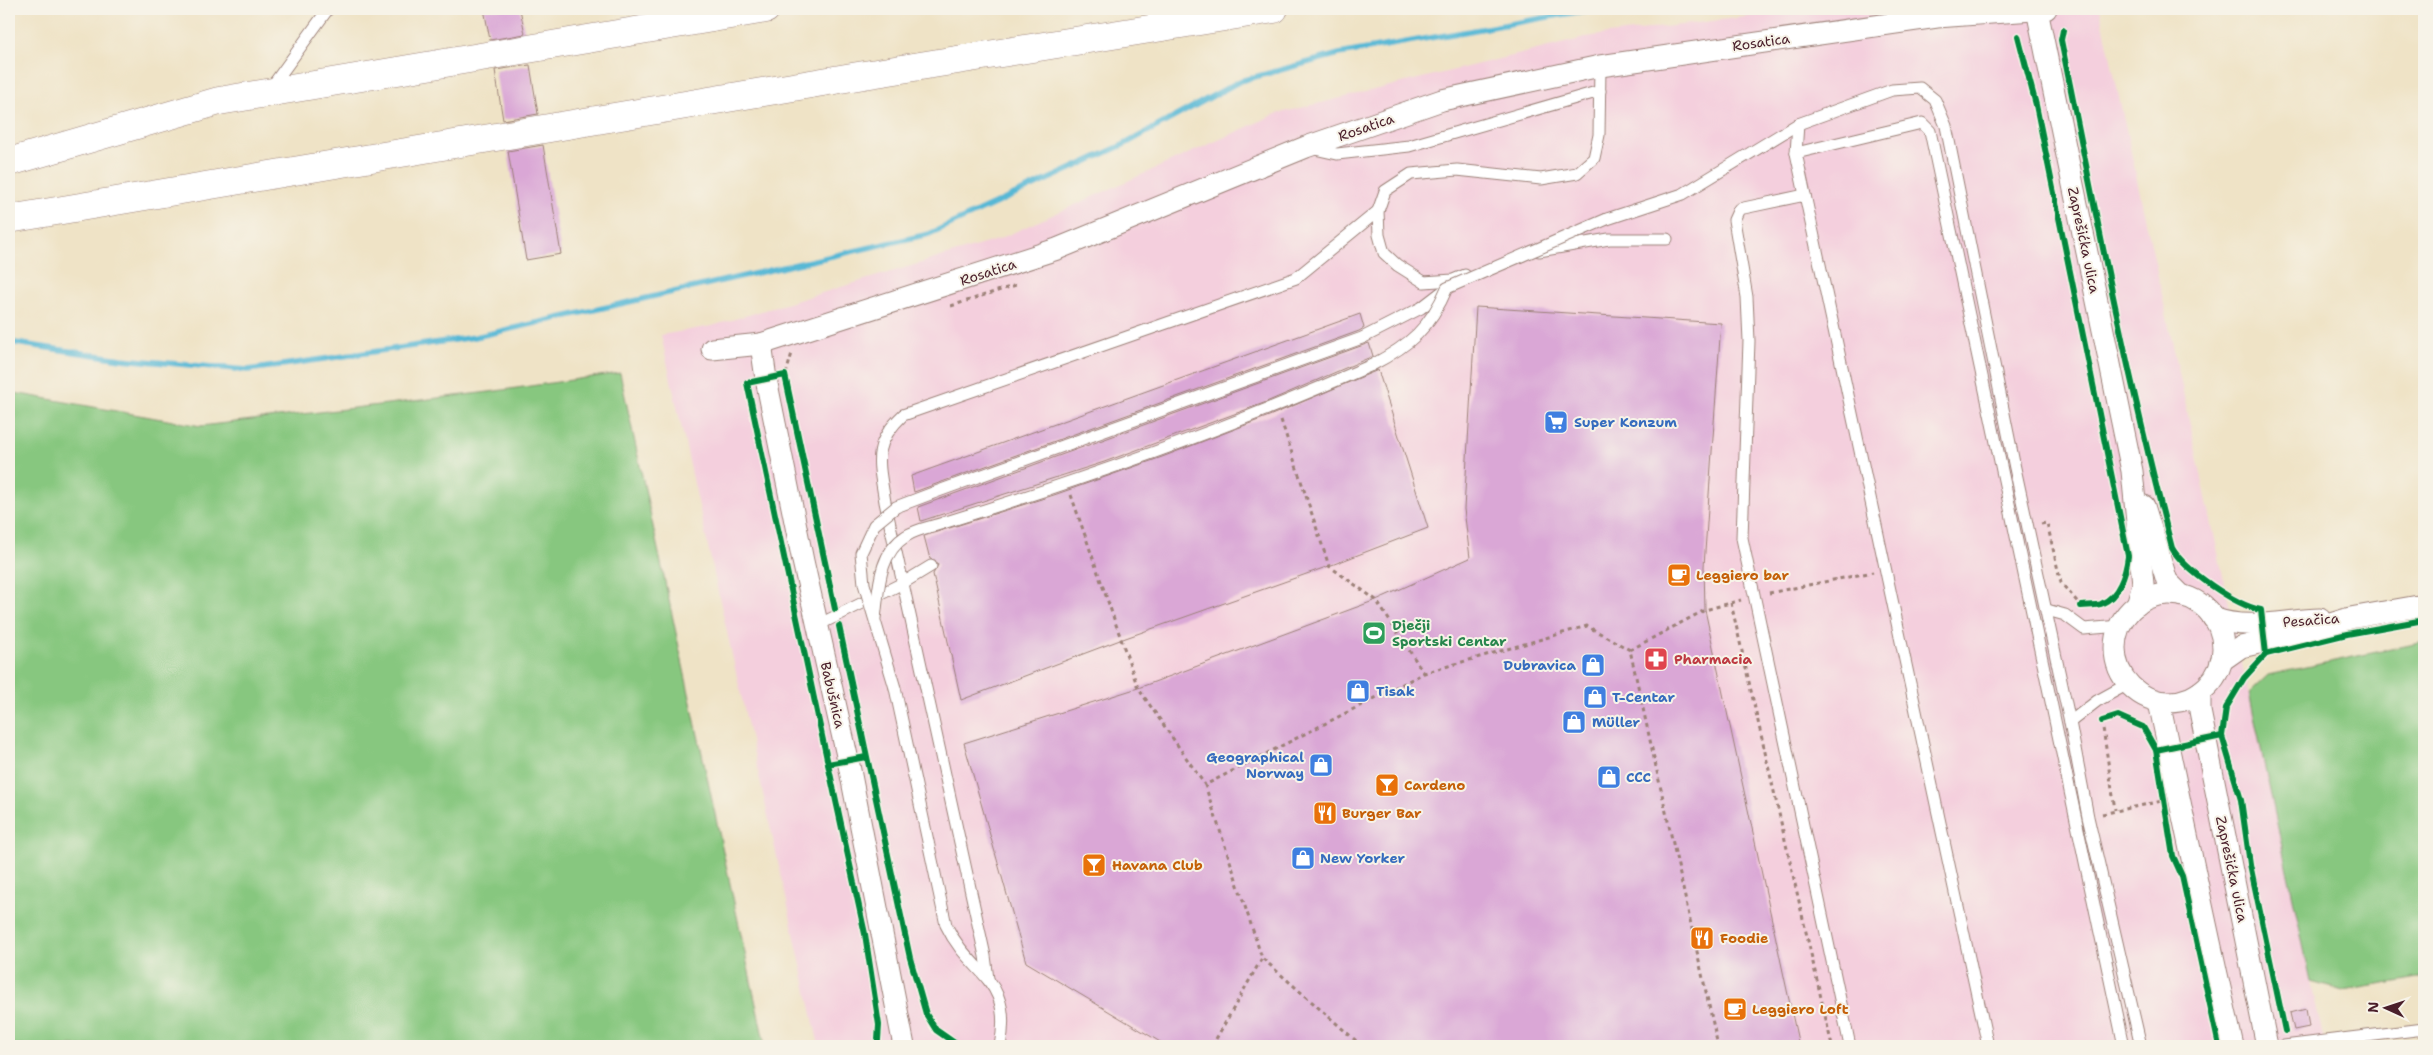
<svg xmlns="http://www.w3.org/2000/svg" width="2433" height="1055" font-family="'Shantell Sans',sans-serif">
<rect width="100%" height="100%" fill="#f7f3e8"/>
<filter id="ink" filterUnits="userSpaceOnUse"><feTurbulence type="fractalNoise" baseFrequency=".02" numOctaves="2"/><feDisplacementMap in="SourceGraphic" scale="10" xChannelSelector="R" yChannelSelector="G"/><feConvolveMatrix kernelMatrix="1 2 1 2 8 2 1 2 1" color-interpolation-filters="sRGB"/></filter>
<filter id="wash" filterUnits="userSpaceOnUse"><feTurbulence type="fractalNoise" baseFrequency=".0096" numOctaves="4" result="noise"/><feDisplacementMap in="SourceGraphic" scale="20" xChannelSelector="R" yChannelSelector="G"/><feGaussianBlur stdDeviation="1.12" result="paint"/><feColorMatrix in="noise" values="0 0 0 0 0 0 0 0 0 0 0 0 0 0 0 0 0 1.4 0 .05"/><feComposite in="paint" operator="in"/></filter>
<g filter="url(#wash)">
<rect width="100%" height="100%" fill="#efe3c6"/>
<path fill="#f4cfdd" d="M 1807,9 L 2100,9 L 2325,1046 L 819,1046 L 661,335 L 712,326 L 997,240 L 1276,114 L 1593,36 Z"/>
<g fill="#87c77f" stroke="#687355">
<path d="M 620,373 L 765,1046 L 9,1046 L 9,392 L 201,426 L 489,392 Z"/>
<path d="M 2424,642 L 2424,977 L 2343,991 L 2311,982 L 2249,693 L 2268,675 Z"/>
</g>
<g fill="none" stroke-linecap="round" stroke-linejoin="round">
<path stroke="#57b8d5" stroke-width="5.5" d="M 9,342 L 121,359 L 248,370 L 475,337 L 929,234 L 1125,144 L 1240,81 L 1339,54 L 1594,9"/>
</g>
<g id="blocks">
<g fill="#daa7d6">
<path d="M 484,9 L 520,9 L 525,34 L 490,40 Z"/>
<path d="M 530,65 L 538,114 L 503,120 L 495,70 Z"/>
<path d="M 543,145 L 561,254 L 526,260 L 508,151 Z"/>
<path d="M 1476,307 L 1721,323 L 1704,566 L 1705,610 L 1799,1046 L 1167,1046 L 1026,962 L 964,743 L 1138,688 L 1376,600 L 1470,558 L 1464,509 Z"/>
<path d="M 1360,314 L 1364,328 L 1359,331 L 914,492 L 911,476 Z"/>
<path d="M 1369,343 L 1373,356 L 1264,403 L 1104,462 L 921,521 L 918,507 Z"/>
<path d="M 1378,370 L 1428,528 L 1329,566 L 1120,640 L 961,700 L 933,574 L 938,565 L 935,560 L 930,559 L 924,536 L 1054,495 L 1162,457 L 1269,416 Z"/>
<path d="M 2306,1009 L 2309,1027 L 2294,1030 L 2290,1013 Z"/>
</g>
</g>
</g>
<g filter="url(#ink)">
<use href="#blocks" fill-opacity="0" stroke="#9c8178" stroke-width="1"/>
<g fill="none" stroke-linecap="round" stroke-linejoin="round">
<g stroke="#9c8178" stroke-width="13">
<g id="service">
<path d="M 270,89 L 328,9"/>
<path d="M 1798,124 L 1796,153 L 1805,195 L 1988,1046"/>
<path d="M 1310,148 L 1337,154 L 1409,146 L 1600,91"/>
<path d="M 1796,153 L 1922,123 L 1930,131 L 2124,1046"/>
<path d="M 1805,195 L 1739,209 L 1734,220 L 1747,297 L 1749,341 L 1742,538 L 1850,1046"/>
<path d="M 1607,219 L 1683,194 L 1798,124 L 1892,90 L 1920,88 L 1935,100 L 1946,126 L 2015,468 L 2070,722 L 2088,817 L 2141,1046"/>
<path d="M 1539,251 L 1609,239 L 1667,239"/>
<path d="M 1465,275 L 1453,280 L 1424,282 L 1397,265 L 1384,253 L 1379,235 L 1378,211 L 1385,191 L 1411,174 L 1457,170 L 1541,179 L 1577,173 L 1594,158 L 1599,135 L 1600,66"/>
<path d="M 933,493 L 1362,338 L 1421,308 L 1447,288"/>
<path d="M 943,523 C 1089,478 1232,427 1372,365"/>
<path d="M 2047,610 L 2065,615 L 2084,629 L 2120,626"/>
<path d="M 818,625 L 903,583 L 931,566"/>
<path d="M 895,688 L 946,925 C 970,976 1014,977 1000,1046"/>
<path d="M 2070,722 L 2097,701 L 2128,684"/>
<path d="M 988,979 L 985,956 L 885,502 C 879,463 871,445 903,415 L 1296,278 L 1378,211"/>
<path d="M 2284,1046 L 2424,1029"/>
</g>
</g>
<g stroke="#9c8178" stroke-width="23">
<g id="minor">
<path d="M 2037,10 L 2132,471 L 2143,584 L 2137,605"/>
<path d="M 761,344 L 766,379 L 803,561 L 848,760 L 904,1046"/>
<path d="M 712,349 L 761,344 L 1057,249 L 1306,147 L 1442,100 L 1600,66 L 1937,17 L 2046,9"/>
<path d="M 2144,506 L 2167,581 L 2181,595"/>
<circle cx="2169" cy="648" r="54"/>
<path d="M 2213,618 C 2247,631 2285,620 2320,619"/>
<path d="M 2221,661 L 2241,647 L 2294,635 L 2350,618 L 2424,605"/>
<path d="M 2200,692 L 2200,711 L 2267,1046"/>
<path d="M 2159,702 C 2183,817 2207,932 2233,1046"/>
</g>
</g>
<g stroke="#9c8178" stroke-width="29">
<g id="motorway">
<path d="M 9,162 L 219,101 L 766,9"/>
<path d="M 9,219 L 858,76 L 1274,9"/>
</g>
</g>
<g stroke="#9c8178" stroke-width="3" stroke-dasharray="4 4" stroke-linecap="butt">
<path d="M 951,306 L 1016,285"/>
<path d="M 786,374 L 792,353"/>
<path d="M 1281,420 L 1329,566 L 1376,600 L 1424,673"/>
<path d="M 1071,495 L 1138,688 L 1205,785"/>
<path d="M 2041,524 L 2047,523 L 2061,583 L 2081,606"/>
<path d="M 1769,593 L 1873,572"/>
<path d="M 1731,603 L 1832,1046"/>
<path d="M 1630,650 L 1705,610 L 1741,600"/>
<path d="M 2102,721 L 2115,810"/>
<path d="M 2102,814 L 2162,801"/>
<path d="M 1212,1046 L 1262,958"/>
<path d="M 1362,1046 L 1262,958 L 1205,785 L 1424,673 L 1587,626 L 1630,650 L 1718,1046"/>
</g>
<use href="#service" stroke="#fff" stroke-width="11"/>
<use href="#minor" stroke="#fff" stroke-width="21"/>
<use href="#motorway" stroke="#fff" stroke-width="28"/>
<g stroke="#9c8178" stroke-width="13" stroke-linecap="butt">
<g id="service-bridge">
<path d="M 1372,365 C 1410,345 1430,328 1447,288 L 1607,219"/>
<path d="M 875,618 C 879,589 878,554 906,536 C 917,529 931,527 943,523"/>
<path d="M 895,688 L 864,584 L 861,553 L 874,525 L 896,507 L 933,493"/>
</g>
</g>
<use href="#service-bridge" stroke="#fff" stroke-width="11"/>
<g stroke="#f7f3e8" stroke-width="9">
<g id="cycleway">
<path d="M 2063,30 L 2061,40 C 2095,210 2128,381 2172,548 C 2184,570 2237,606 2261,610 L 2266,654"/>
<path d="M 2018,36 L 2036,105 L 2128,556 C 2126,573 2119,597 2101,604 C 2095,606 2087,605 2081,606"/>
<path d="M 835,609 L 785,375 L 747,383 L 828,764 L 866,757"/>
<path d="M 839,626 L 910,958 L 926,1014 L 936,1030 L 959,1046"/>
<path d="M 2102,721 L 2118,716 L 2143,727 L 2156,750 L 2173,856 L 2182,876 L 2219,1046"/>
<path d="M 2156,750 L 2222,736"/>
<path d="M 828,764 L 865,934 L 879,1025 L 878,1040 L 875,1046"/>
<path d="M 2285,1031 L 2250,864 L 2241,800 L 2222,736 L 2226,708 L 2244,678 L 2266,654 L 2347,634 L 2424,620"/>
</g>
</g>
<use href="#cycleway" stroke="#00873e" stroke-width="6"/>
</g>
</g>
<defs>
<g id="supermarket-square" transform="scale(1.25)"><rect x="-9" y="-9" width="18" height="18" rx="4" fill="#3f7fe0" stroke="#f7f3e8"/><path d="M-6-5.5h2.5l.6 2H6L4.5 2H-2.5L-4.4-4H-6ZM-1.5 3.2a1.3 1.3 0 1 0 .1 0ZM3 3.2a1.3 1.3 0 1 0 .1 0Z" fill="#fff"/></g>
<g id="cafe-square" transform="scale(1.25)"><rect x="-9" y="-9" width="18" height="18" rx="4" fill="#e8710a" stroke="#f7f3e8"/><path d="M-5.5-4.5H6V0H3Q3 3.5 0 3.5H-2.5Q-5.5 3.5-5.5 0ZM3-3.2v2h1.7v-2ZM-6 4.5H4V6H-6Z" fill="#fff"/></g>
<g id="stadium-square" transform="scale(1.25)"><rect x="-9" y="-9" width="18" height="18" rx="4" fill="#2e9e5b" stroke="#f7f3e8"/><path d="M0-5a6.5 5 0 1 0 0 10a6.5 5 0 1 0 0-10ZM-3.5-1.8h7v3.6h-7Z" fill="#fff"/></g>
<g id="pharmacy-square" transform="scale(1.25)"><rect x="-9" y="-9" width="18" height="18" rx="4" fill="#e0444e" stroke="#f7f3e8"/><path d="M-2-6h4v4h4v4h-4v4h-4v-4h-4v-4h4Z" fill="#fff"/></g>
<g id="shop-square" transform="scale(1.25)"><rect x="-9" y="-9" width="18" height="18" rx="4" fill="#3f7fe0" stroke="#f7f3e8"/><path d="M-5-2.5h2.3a2.7 3.5 0 0 1 5.4 0H5L5.5 6h-11ZM-1.5-2.5h3a1.5 2.3 0 0 0-3 0Z" fill="#fff"/></g>
<g id="bar-square" transform="scale(1.25)"><rect x="-9" y="-9" width="18" height="18" rx="4" fill="#e8710a" stroke="#f7f3e8"/><path d="M-6-5H6L.8 .8V4.5H3.5V6h-7V4.5H-.8V.8Z" fill="#fff"/></g>
<g id="restaurant-square" transform="scale(1.25)"><rect x="-9" y="-9" width="18" height="18" rx="4" fill="#e8710a" stroke="#f7f3e8"/><path d="M-5-6h1v4h1v-4h1v4h1v-4h1v5L-1.5 .5V6h-2V.5L-5-1ZM5-6V6H3V1.5H1.5Q1.5-4 5-6Z" fill="#fff"/></g>
</defs>
<g fill-rule="evenodd">
<use href="#supermarket-square" x="1556" y="422"/>
<use href="#cafe-square" x="1679" y="575"/>
<use href="#stadium-square" x="1374" y="633"/>
<use href="#pharmacy-square" x="1656" y="659"/>
<use href="#shop-square" x="1593" y="665"/>
<use href="#shop-square" x="1358" y="691"/>
<use href="#shop-square" x="1595" y="697"/>
<use href="#shop-square" x="1574" y="722"/>
<use href="#shop-square" x="1321" y="765"/>
<use href="#shop-square" x="1609" y="777"/>
<use href="#bar-square" x="1387" y="785"/>
<use href="#restaurant-square" x="1325" y="813"/>
<use href="#shop-square" x="1303" y="858"/>
<use href="#bar-square" x="1094" y="865"/>
<use href="#restaurant-square" x="1702" y="938"/>
<use href="#cafe-square" x="1735" y="1009"/>
</g>
<g text-anchor="middle" dominant-baseline="central" stroke-width="4" stroke-linejoin="round" paint-order="stroke">
<g font-size="14" fill="#4a1f2b" stroke="#f7f3e8">
<text transform="translate(1761 42) rotate(-8)">Rosatica</text>
<text transform="translate(1366 127) rotate(-19)">Rosatica</text>
<text transform="translate(2084 240) rotate(78)">Zaprešićka ulica</text>
<text transform="translate(988 272) rotate(-18)">Rosatica</text>
<text transform="translate(2311 620) rotate(-4)">Pesačica</text>
<text transform="translate(833 695) rotate(77)">Babušnica</text>
<text transform="translate(2232 869) rotate(78)">Zaprešićka ulica</text>
</g>
<g font-size="14" font-weight="bold" fill="#366cbe" stroke="#f7f3e8" text-anchor="start">
<text x="1574" y="422">Super Konzum</text>
<text x="1576" y="665" text-anchor="end">Dubravica</text>
<text x="1376" y="691">Tisak</text>
<text x="1612" y="697">T-Centar</text>
<text x="1592" y="722">Müller</text>
<text x="1304" y="757" text-anchor="end">Geographical<tspan x="1304" dy="16">Norway</tspan></text>
<text x="1626" y="777">CCC</text>
<text x="1320" y="858">New Yorker</text>
</g>
<g font-size="14" font-weight="bold" fill="#c56008" stroke="#f7f3e8" text-anchor="start">
<text x="1696" y="575">Leggiero bar</text>
<text x="1404" y="785">Cardeno</text>
<text x="1342" y="813">Burger Bar</text>
<text x="1112" y="865">Havana Club</text>
<text x="1720" y="938">Foodie</text>
<text x="1752" y="1009">Leggiero Loft</text>
</g>
<g font-size="14" font-weight="bold" fill="#27864d" stroke="#f7f3e8" text-anchor="start">
<text x="1392" y="625">Dječji<tspan x="1392" dy="16">Sportski Centar</tspan></text>
</g>
<g font-size="14" font-weight="bold" fill="#be3a42" stroke="#f7f3e8" text-anchor="start">
<text x="1674" y="659">Pharmacia</text>
</g>
</g>
<rect width="2433" height="1055" fill="none" stroke="#f7f3e8" stroke-width="30"/>
<g transform="translate(2386 1008) rotate(273)" stroke="#f7f3e8" stroke-width="4" paint-order="stroke">
<path d="M0-4L9 19L0 12L-9 19Z" fill="#4a1f2b"/>
<text y="-8" font-size="14" font-weight="bold" text-anchor="middle" fill="#4a1f2b">N</text>
</g>
</svg>
